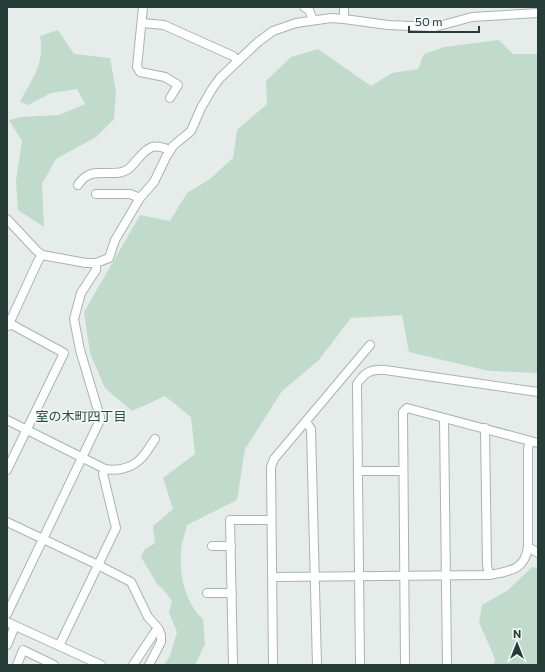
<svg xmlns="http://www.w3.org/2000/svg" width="545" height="672" font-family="Commissioner,'Noto Sans JP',sans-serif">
<rect width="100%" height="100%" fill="#e5ecea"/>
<g fill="#c0dbcc">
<path d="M 58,30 L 74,54 L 110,58 L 116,91 L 114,119 L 96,137 L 56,159 L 42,184 L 44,227 L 18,210 L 16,181 L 22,141 L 9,120 L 21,117 L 59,115 L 85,104 L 77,89 L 51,93 L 28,105 L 20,102 C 32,78 45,65 40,36 Z"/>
<path d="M 499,40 L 513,54 L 538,54 L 538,373 L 489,371 L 409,352 L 402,315 L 351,318 L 318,361 L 282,391 L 245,449 L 237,500 L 187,525 C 185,534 181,544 181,553 C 179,576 186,604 203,619 L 205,644 L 195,665 L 164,665 L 170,656 L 177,632 L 169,613 L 172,601 L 163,589 L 157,584 L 141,557 L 144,550 L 155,543 L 153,526 L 173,509 L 163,478 L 195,454 L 191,417 L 165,396 L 132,411 L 105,388 L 90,353 L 84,312 L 140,215 L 170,221 L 187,193 L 210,179 L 233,158 L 237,130 L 267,104 L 266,81 L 291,57 L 318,49 L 371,86 L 392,73 L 418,69 L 424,54 L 444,47 Z"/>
<path d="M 532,567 L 538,568 L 538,665 L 493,665 L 495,659 L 479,622 L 482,605 L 507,591 Z"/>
</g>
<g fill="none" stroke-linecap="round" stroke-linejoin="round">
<g stroke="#a8b4b1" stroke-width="10">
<g id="street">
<path d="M 143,7 L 137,67 L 140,72 L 165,77 L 178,85 L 170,98"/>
<path d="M 304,7 L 309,10 L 313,20"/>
<path d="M 344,19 L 344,7"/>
<path d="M 142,23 L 164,25 L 233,56 L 238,61"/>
<path d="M 78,185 C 80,182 83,178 87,176 C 97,169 115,177 127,170 C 136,164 141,151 152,147 C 158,145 165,148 170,150"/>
<path d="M 96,194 L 130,194 L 140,198"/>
<path d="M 7,219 L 36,250 L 42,255 L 86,263 L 96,263 L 109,258 L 115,240 L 140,198 L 154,182 L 166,157 L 173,146 L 191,131 L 201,108 L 212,89 L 220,78 L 258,42 L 273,31 L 296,23 L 331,18 L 344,19 L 388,25 L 435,27 L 472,17 L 538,13"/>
<path d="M 7,322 L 64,353 L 7,470"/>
<path d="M 8,326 L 38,261 L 42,255"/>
<path d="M 444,418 L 447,665"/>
<path d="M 7,420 L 105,469 C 111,470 115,470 121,469 C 140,465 145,454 155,439"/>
<path d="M 306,422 L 311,429 L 317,665"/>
<path d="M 485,428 L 487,565 L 489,575"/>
<path d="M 358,471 L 403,471"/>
<path d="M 7,522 L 98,565 L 131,582 L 148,617 L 158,628 L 161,635 L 161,642 L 149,665"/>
<path d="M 212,546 L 231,546"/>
<path d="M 528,547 L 538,553"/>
<path d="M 273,577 L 489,575 C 510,571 525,570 528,547 L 528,448 L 530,441"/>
<path d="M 207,593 L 232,593"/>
<path d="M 7,614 L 100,420 L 100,417 L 80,350 L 74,319 L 81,293 L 96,270 L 96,263"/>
<path d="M 7,622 L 101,665"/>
<path d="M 7,645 L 15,626"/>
<path d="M 59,646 L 116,528 L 103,474 L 105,469"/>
<path d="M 17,665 L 23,650 L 54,665"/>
<path d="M 133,665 L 155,632 L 159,630"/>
<path d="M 233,665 L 230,520 L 271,520"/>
<path d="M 273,665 L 271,467 L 274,459 L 370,345"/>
<path d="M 360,665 L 357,384 C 365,372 371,369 385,370 L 538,392"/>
<path d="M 405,665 L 403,412 L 407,408 L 538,443"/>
</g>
</g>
<use href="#street" stroke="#fff" stroke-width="8"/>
</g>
<g text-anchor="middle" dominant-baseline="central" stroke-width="3" stroke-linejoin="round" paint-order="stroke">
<g font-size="13" fill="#244c48" stroke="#f5f9f8">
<text x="81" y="416">室の木町四丁目</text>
</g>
</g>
<rect width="545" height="672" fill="none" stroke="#263c39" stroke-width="16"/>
<g transform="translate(517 644)" stroke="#f5f9f8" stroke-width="3" paint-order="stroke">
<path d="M0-3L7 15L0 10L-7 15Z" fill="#263c39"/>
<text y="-6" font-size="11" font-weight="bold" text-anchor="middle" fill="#263c39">N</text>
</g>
<path d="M409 26v6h70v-6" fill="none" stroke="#263c39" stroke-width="2"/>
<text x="415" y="26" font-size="12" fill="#263c39" stroke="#f5f9f8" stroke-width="3" paint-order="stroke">50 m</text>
</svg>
